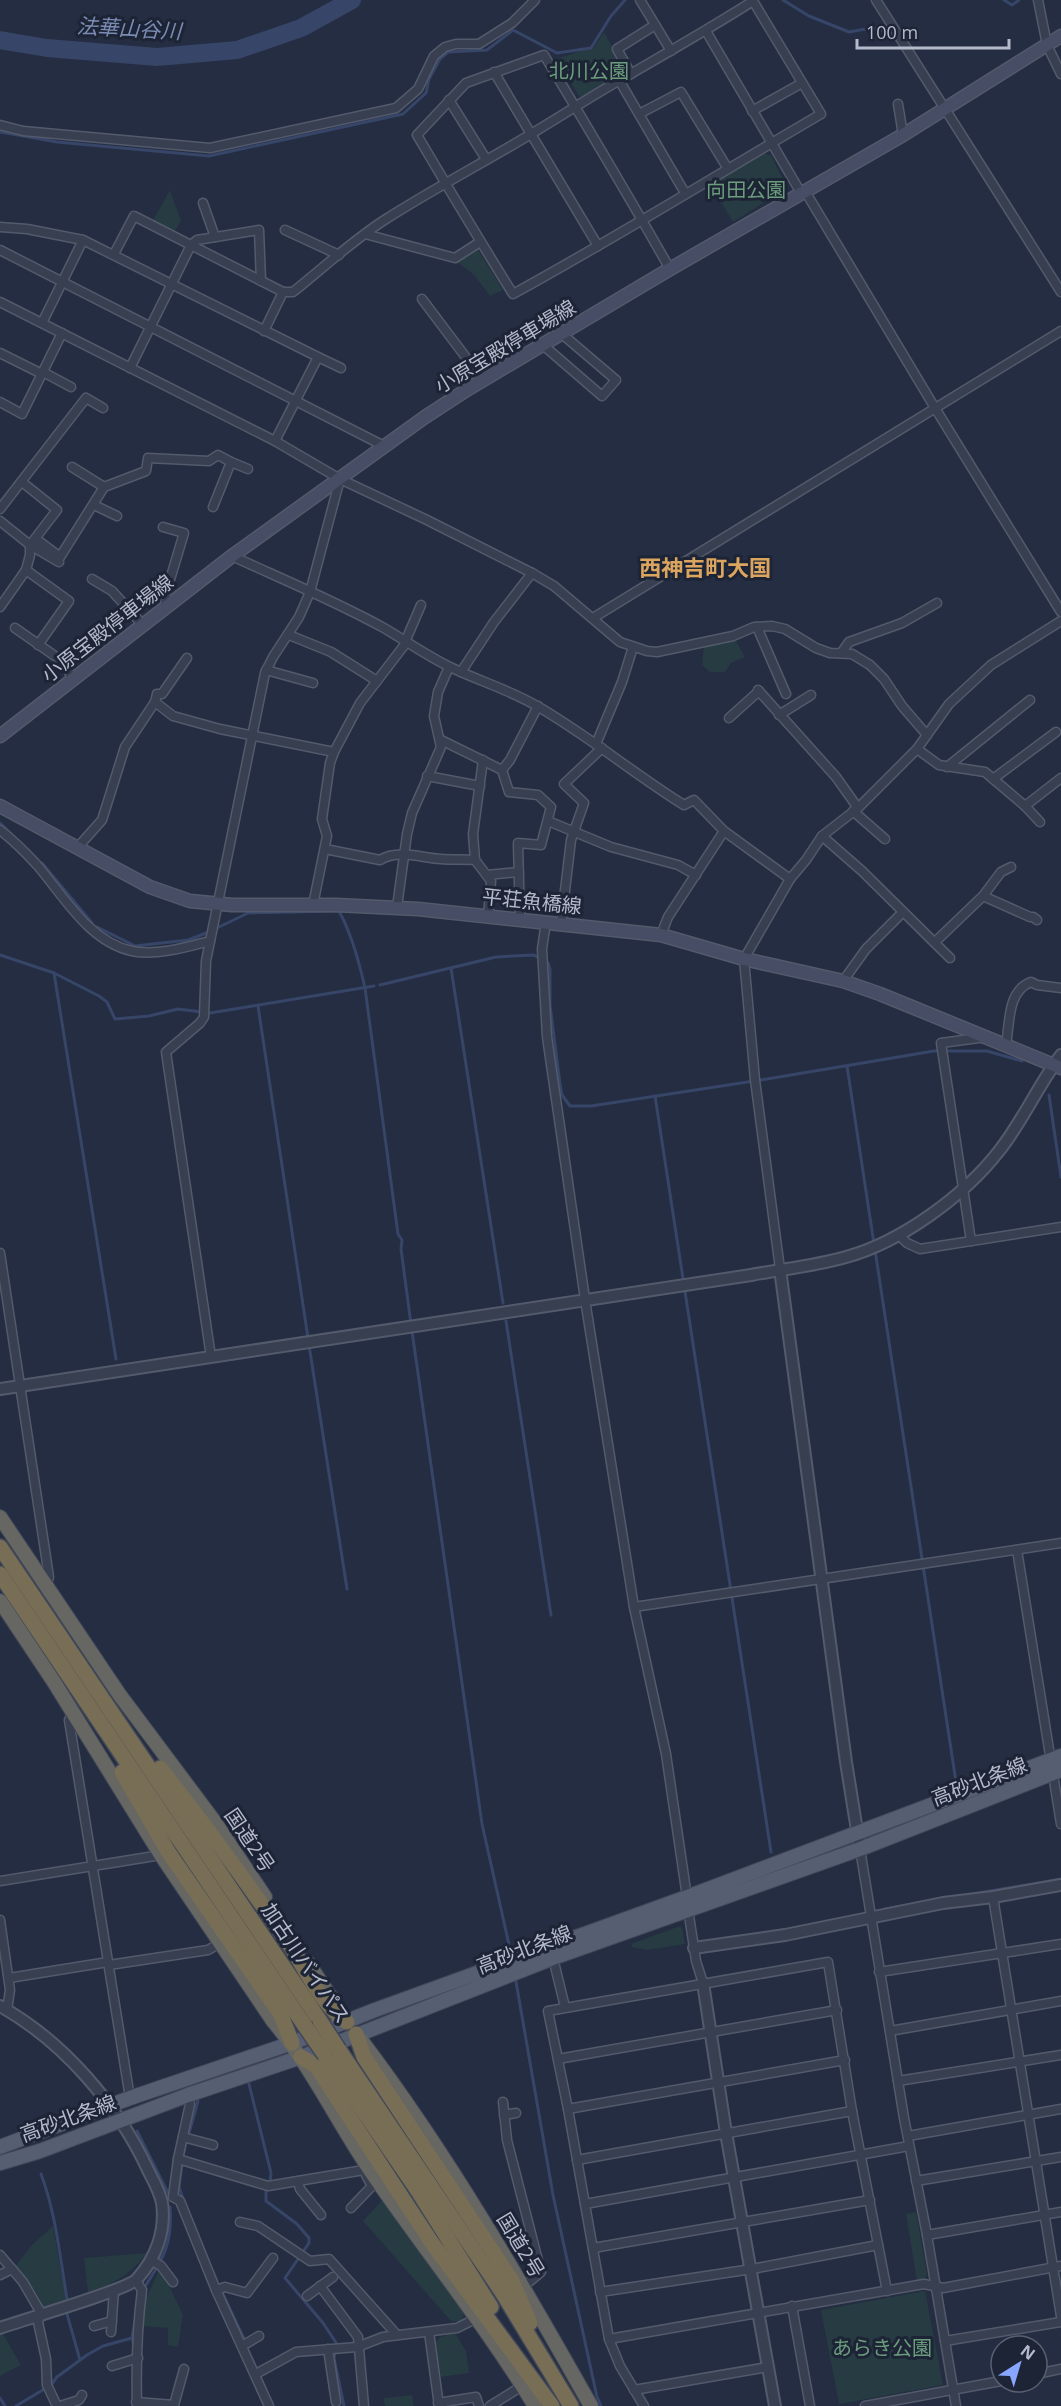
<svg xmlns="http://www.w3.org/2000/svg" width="1061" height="2406" font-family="'Open Sans','Noto Sans JP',sans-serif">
<rect width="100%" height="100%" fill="#242d41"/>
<g fill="#263b42">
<path d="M 604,32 L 624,69 L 623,73 L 583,97 L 579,96 L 556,59 L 584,50 L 593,49 Z"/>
<path d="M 763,153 L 771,155 L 787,188 L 733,222 L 711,185 Z"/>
<path d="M 170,190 L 181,221 L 174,232 L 152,222 Z"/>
<path d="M 478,250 L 503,290 L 490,296 L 474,275 L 456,261 Z"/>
<path d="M 736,641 L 745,657 L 731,663 L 725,672 L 710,672 L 702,665 L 704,646 Z"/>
<path d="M 680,1926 L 682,1928 L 685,1944 L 647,1950 L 632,1947 L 631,1944 Z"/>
<path d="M 385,2197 L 464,2314 L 462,2320 L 452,2322 L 363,2221 Z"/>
<path d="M 916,2212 L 927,2274 L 924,2280 L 917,2281 L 906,2214 Z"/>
<path d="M 53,2226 L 66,2300 L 43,2309 C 41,2294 25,2279 15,2267 L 31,2246 Z"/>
<path d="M 147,2253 C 130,2275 114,2284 88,2292 L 84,2258 Z"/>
<path d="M 159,2270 L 165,2277 L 183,2315 L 178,2347 L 168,2345 L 168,2328 L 141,2326 L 146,2299 Z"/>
<path d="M 925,2291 L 943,2385 L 839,2404 L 821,2310 Z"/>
<path d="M 455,2333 L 466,2351 L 469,2373 L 441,2377 L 435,2343 L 440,2337 Z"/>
<path d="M 3,2334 L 21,2365 L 0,2376 L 0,2335 Z"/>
<path d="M 412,2395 L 414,2406 L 385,2406 L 383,2398 Z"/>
</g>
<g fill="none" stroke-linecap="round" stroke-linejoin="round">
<g stroke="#374569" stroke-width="3">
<path d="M 783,0 L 809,16 L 849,32 L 871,28 L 880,30 L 894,38"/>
<path d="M 1004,0 L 1012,5 L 1019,0"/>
<path d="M 0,132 L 57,142 L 209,156 L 403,114 L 426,93 L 429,79 L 440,59 L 448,52 L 487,50 L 513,30 L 557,53 L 591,48 L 611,16 L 625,0"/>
<path d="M 0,823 L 37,859"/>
<path d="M 42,863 L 92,923"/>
<path d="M 97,927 L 135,946 L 188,940 L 209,932"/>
<path d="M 215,929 L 248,913 L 339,911 C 352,935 359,961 365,988 L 398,1234 L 402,1240 L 401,1249 L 411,1324"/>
<path d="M 0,955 L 54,973 L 99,996 L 107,1002 L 115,1019 L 149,1016 L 178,1009 L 210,1013 L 374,986"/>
<path d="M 451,968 L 503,1303"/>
<path d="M 54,973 L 116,1359"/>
<path d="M 380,985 L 496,957 L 534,955 L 548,963 L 550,969 L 550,1005 L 560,1084 L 562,1095 L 570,1106 L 591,1106 L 767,1079 L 934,1051 L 987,1051 L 1022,1061"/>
<path d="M 258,1006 L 308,1338"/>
<path d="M 847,1066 L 874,1244"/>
<path d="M 1049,1095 L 1061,1177"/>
<path d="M 655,1096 L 771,1852"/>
<path d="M 875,1250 L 956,1782"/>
<path d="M 506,1321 L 551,1615"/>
<path d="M 412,1331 L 482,1824 L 512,1958"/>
<path d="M 309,1345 L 347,1589"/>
<path d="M 885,1909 L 1061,1879"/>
<path d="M 515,1976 L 553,2195 L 597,2397 L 601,2406"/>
<path d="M 249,2084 L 271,2173 L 270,2182"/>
<path d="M 137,2131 L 168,2193"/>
<path d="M 189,2133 L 198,2101"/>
<path d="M 183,2156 L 186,2143"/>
<path d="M 182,2165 L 179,2187 L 184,2202"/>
<path d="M 41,2174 C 56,2214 60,2257 67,2299"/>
<path d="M 266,2188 L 266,2201 L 297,2224 L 309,2238 L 309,2243 L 285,2278 L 323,2323 L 337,2344 L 334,2358 L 344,2406"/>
<path d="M 144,2288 C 163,2259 173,2243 170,2207"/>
<path d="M 221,2290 L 245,2341"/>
<path d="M 67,2314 L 80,2360"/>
<path d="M 134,2346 L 132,2338 L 135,2320"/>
<path d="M 252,2359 L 273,2406"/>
<path d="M 0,2398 L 5,2406"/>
<path d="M 16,2406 L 51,2385 L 57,2377 L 87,2355 L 103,2346 L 132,2338"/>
</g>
<path stroke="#374569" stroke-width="18" d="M 0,40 L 47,48 L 157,57 L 237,50 L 301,28 L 352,0"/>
<g stroke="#535a6b" stroke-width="11">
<g id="minor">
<path d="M 640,0 L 671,51"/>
<path d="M 876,0 L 1061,292"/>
<path d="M 1038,0 L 1047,45 L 1061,74"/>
<path d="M 706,31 L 801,193"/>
<path d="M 494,72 L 598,246"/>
<path d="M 631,74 L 617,49 L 655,25"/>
<path d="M 619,80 L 685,193"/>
<path d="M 449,100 L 486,159"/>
<path d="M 898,104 L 903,135"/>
<path d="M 752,111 L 802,83"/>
<path d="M 639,114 L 681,92 L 728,169"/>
<path d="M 0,125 L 23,131 L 210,148 L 396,108 L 418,89 L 434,56 L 445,47 L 456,44 L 479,44 L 512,23 L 535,0"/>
<path d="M 805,191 L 935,408 L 1061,612"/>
<path d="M 203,203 L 215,237"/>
<path d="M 0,227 L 27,229 L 83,240 L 318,357 L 275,441"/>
<path d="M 285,230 L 339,255"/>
<path d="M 365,234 L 455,258 L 480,242"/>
<path d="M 0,250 L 384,446"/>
<path d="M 114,254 L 134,216 L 283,292"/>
<path d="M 422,299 L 483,380"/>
<path d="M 0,302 L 275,441 L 340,479 L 427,520 L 532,573 L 554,586 L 620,642 L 647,651 L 657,652 L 733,636 L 754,627 L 772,626 L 785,629 L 816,648 L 830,653 L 852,654 L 870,665 L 884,679 L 902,706 L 927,735"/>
<path d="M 42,323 L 83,240"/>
<path d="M 264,331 L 283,292 L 293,292 C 323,268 353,240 386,219 C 433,189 483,163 531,134 C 561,116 590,97 620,80 C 665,54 709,29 753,1 L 821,114 C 718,174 617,237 513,294 C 480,241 448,188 417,135 L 466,83 L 544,55 C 587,126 629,197 670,269"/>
<path d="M 543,345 L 602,396 L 616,380 L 562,334"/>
<path d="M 0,353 L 42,374"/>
<path d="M 318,357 L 341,368"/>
<path d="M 130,368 L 191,245 L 197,240 L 259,230 L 261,281"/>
<path d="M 43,372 L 71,387"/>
<path d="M 0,402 L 22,414 L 62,333"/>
<path d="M 231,462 L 248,469"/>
<path d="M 72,467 L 104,487"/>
<path d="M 22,482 L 57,510 L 30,545 L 59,562"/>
<path d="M 94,505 L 117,516"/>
<path d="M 0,509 L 86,398 L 103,408"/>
<path d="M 0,521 L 30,545 L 30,555 L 26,570 L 69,601 L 38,645"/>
<path d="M 163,527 L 184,533 L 166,593 L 165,607"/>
<path d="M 36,539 L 60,557 L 104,487 L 146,471 L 148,458 L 209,461 L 218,455 L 231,462 L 213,507"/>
<path d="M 232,556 C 282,579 335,601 384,628 C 406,641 427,656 450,667 C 479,681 510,690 537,706 C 589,736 634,774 684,805 L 694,800 L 724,831 L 790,879"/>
<path d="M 92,579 L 112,591 L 142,624"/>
<path d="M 0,607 L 26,570"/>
<path d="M 593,618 L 1061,331"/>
<path d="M 757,627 L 786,694"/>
<path d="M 15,628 L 65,663 L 73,681"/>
<path d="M 289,635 L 331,652 L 377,681"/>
<path d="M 405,642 L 421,605"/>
<path d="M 842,652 L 849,642 L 902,623 L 937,603"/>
<path d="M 266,670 L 313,683"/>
<path d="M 461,672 L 494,622 L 532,573"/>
<path d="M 758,690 L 836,777 L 858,808"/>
<path d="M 155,702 L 173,716 L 220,729 L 334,752"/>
<path d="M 779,715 L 811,695"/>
<path d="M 729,718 L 759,691"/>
<path d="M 441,740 L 502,770"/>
<path d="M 596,744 L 622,682 L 633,647"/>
<path d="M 917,749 L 939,765 L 985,772 L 1025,806 L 1040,822"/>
<path d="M 483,760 L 473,834 L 475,860 L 491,881 L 488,916"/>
<path d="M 947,767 L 1030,700"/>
<path d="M 427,776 L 480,786"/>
<path d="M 993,779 L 1056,732"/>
<path d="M 1025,806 L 1061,778"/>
<path d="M 853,811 L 885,839"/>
<path d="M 548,821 L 611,847 L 678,865 L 696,875"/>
<path d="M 0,830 C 13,840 26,853 37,865 C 63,895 89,942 132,951 C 156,956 187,947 210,941"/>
<path d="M 822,836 L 862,871 L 950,958"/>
<path d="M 77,848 L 102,820 L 125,747 L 155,702 L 157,694 L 162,694 L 187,658"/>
<path d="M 325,849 L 380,860 C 398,849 422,858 441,859 C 452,860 464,859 475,860"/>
<path d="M 487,875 L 519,872"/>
<path d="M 983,896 L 1030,917 L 1033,917 L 1037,920"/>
<path d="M 313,905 L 327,836 L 322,819 L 330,763 L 334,752 L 360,703 L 406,643"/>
<path d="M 397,907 L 407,834 L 412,813 L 441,747 L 434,716 L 438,692 L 449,667"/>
<path d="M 520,919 L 518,843 L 541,845 L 551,807 L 538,795 L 509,792 L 502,770 L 510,760 L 538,706"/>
<path d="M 546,922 L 542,949 L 547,1037 L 586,1306 L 634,1607 L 666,1754 L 687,1897"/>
<path d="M 561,924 L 571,840 L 584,803 L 564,784 L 602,748"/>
<path d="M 661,935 L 668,917 L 724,831"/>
<path d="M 935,942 L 983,896 L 1001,872 L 1011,867"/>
<path d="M 843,981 L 866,949 L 903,912"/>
<path d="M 1006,1045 C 1010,1023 1007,991 1031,982 L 1037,985 L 1061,988"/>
<path d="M 899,1235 L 907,1243 L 920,1249 L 1061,1227"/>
<path d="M 971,1241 L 941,1043 L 986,1037"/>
<path d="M 0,1253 L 49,1577 L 46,1586"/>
<path d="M 780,1269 L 755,1080 L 744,959 L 790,879 L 806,860 L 822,836 L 858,808 L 917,749 L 949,704 L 991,665 L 1061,621"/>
<path d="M 211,1357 L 166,1052 L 200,1023 L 204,1017 L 206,961 L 265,673 L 273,657 L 299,617 L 310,592 L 340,479"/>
<path d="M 1017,1550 L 1061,1824"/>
<path d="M 634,1607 L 1061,1543"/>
<path d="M 73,1713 L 69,1720 L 130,2098"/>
<path d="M 860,1849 L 904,2118 L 927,2235 L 956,2406"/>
<path d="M 0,1881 L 161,1855"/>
<path d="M 993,1897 L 1061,2316"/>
<path d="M 688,1909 L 696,1961 L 703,1983"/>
<path d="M 0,1920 L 10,1990 L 7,2010"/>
<path d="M 553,1958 L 565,2007"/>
<path d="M 109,1965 L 208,1950 L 222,1942"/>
<path d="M 879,1972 L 1061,1944"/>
<path d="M 9,1978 L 108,1962"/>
<path d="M 890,2031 L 1061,2001"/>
<path d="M 558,2059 L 837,2010"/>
<path d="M 898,2081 L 1061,2055"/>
<path d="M 503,2102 L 507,2140 L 541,2272 L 523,2287"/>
<path d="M 568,2109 L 845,2060"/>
<path d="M 504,2115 L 516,2113"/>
<path d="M 908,2136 L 1061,2109"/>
<path d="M 183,2137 L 213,2145"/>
<path d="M 178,2159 L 268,2186 L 370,2169"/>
<path d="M 577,2160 L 852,2111"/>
<path d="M 298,2181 L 300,2189 L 321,2215"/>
<path d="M 916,2181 L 1061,2157"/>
<path d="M 173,2197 L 180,2201 L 216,2290 L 269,2406"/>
<path d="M 173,2197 L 178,2159 L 190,2104 L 188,2095"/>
<path d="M 585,2204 L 909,2146"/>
<path d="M 351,2208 L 372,2186 L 366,2175"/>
<path d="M 240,2222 L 258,2226 L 310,2261 L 329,2259 L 397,2335"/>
<path d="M 927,2235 L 1061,2212"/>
<path d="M 593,2248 L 870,2200"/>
<path d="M 0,2255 L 23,2282 L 41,2313 L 38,2322 L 46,2359 L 47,2385 L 57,2406"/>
<path d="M 151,2260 L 161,2266 L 173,2282"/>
<path d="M 0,2275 L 12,2269"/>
<path d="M 136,2281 L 142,2290 C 137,2328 136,2367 137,2406"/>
<path d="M 320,2286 L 358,2337 L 364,2406"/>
<path d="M 216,2290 L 225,2287 L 247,2293 L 273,2258"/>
<path d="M 600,2292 L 752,2269 L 878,2245"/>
<path d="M 307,2296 L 333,2277"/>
<path d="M 792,2306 L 810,2406"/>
<path d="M 94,2326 L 112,2321"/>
<path d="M 111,2332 L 114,2290"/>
<path d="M 429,2332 L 439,2406"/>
<path d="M 609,2339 L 924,2284 L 943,2288 L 1061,2266"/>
<path d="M 945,2341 L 1061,2322"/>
<path d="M 242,2346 L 259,2336"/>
<path d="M 328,2349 L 336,2402"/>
<path d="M 112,2366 L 138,2358"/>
<path d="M 256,2374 L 296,2352 L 357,2347 L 383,2337 L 457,2328 L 475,2319"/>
<path d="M 1037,2374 L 1061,2369"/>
<path d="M 634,2390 L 768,2367"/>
<path d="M 136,2402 L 174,2405 L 184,2369"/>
<path d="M 438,2403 L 476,2397 L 479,2406"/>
<path d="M 60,2406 L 79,2400 L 82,2395"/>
<path d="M 490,2406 L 522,2386"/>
<path d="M 644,2406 L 620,2366 L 609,2339 L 568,2109 L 548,2011 L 828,1962 L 852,2111 L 887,2291"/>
<path d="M 865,2406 L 1001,2381"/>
</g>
</g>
<g stroke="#535a6b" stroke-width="14">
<g id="tertiary">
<path d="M 780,1269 L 846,1762 L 860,1849"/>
<path d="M 0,1389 L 751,1275 C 783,1269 815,1266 846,1257 C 901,1242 964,1196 999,1151 C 1023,1121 1038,1085 1061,1055"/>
<path d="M 694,1948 L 785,1935 L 943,1903 L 993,1897 L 1061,1885"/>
<path d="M 703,1983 L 726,2133 L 775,2406"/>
<path d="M 0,2006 C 63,2041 118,2105 148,2170 C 153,2180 160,2192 162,2203 C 166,2231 156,2258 137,2279 C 127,2290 22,2320 0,2328"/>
</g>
</g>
<g stroke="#535a6b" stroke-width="15">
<g id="secondary">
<path d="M 0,736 L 232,556 L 425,417 L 468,389 L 670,269 L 903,135 L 1061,36"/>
<path d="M 0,806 L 150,887 L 190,901 L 232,905 L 336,905 L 418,909 L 661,935 L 744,959 L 843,981 L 880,994 L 1061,1068"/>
</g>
</g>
<g stroke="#42485a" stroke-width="16">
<g id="primary">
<path d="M 0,2147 L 130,2098 L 292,2043 L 375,2010 L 687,1897 L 1061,1756"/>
<path d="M 0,2163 L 40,2151 L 188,2095 L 301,2057 L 553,1958 L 860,1849 L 1061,1770"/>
</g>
</g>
<g stroke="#404758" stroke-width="16">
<g id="trunk">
<path d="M 0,1517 L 119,1694 L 214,1821 L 265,1897"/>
<path d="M 0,1601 L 54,1682 L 161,1855 L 273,2021 C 311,2066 337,2121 370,2170 C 424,2249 485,2324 535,2406"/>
<path d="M 308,1963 L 334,2002"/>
<path d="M 361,2040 C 448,2155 520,2280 591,2406"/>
</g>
</g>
<g stroke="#404758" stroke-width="18">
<g id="motorway">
<path d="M 0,1547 L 320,2021"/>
<path d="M 0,1574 L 305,2026"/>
<path d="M 160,1768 C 205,1824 247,1883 288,1942 C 306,1969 320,2004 347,2022"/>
<path d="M 122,1772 L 169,1853 L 281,2015 L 292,2043"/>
<path d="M 356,2034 L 364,2057 L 512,2281 L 530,2323"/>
<path d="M 339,2050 L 504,2295 L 571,2406"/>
<path d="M 325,2055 L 418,2191 L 491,2307"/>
<path d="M 301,2057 L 316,2066 L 432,2243 L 552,2406"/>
</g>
</g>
<use href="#minor" stroke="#383f51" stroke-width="8"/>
<use href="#tertiary" stroke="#383f51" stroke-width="10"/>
<use href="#secondary" stroke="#464d64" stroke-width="12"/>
<use href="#primary" stroke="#565e71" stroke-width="14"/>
<use href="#trunk" stroke="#666663" stroke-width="14"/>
<use href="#motorway" stroke="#776e55" stroke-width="15"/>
<g stroke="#404758" stroke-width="18" stroke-linecap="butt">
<g id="motorway-bridge">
<path d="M 320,2021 L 339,2050"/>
<path d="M 305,2026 L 325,2055"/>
</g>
</g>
<use href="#motorway-bridge" stroke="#776e55" stroke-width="15"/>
</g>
<g text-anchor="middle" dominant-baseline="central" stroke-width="6" stroke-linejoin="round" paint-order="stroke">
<g font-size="20" fill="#6b9d7d" stroke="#1d2436">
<text x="589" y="70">北川公園</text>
<text x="746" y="189">向田公園</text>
<text x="882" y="2347">あらき公園</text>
</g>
<g font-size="20" fill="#b5bbcb" stroke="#1d2436">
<text transform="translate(505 346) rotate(-31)">小原宝殿停車場線</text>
<text transform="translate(107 628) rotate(-38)">小原宝殿停車場線</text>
<text transform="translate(532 901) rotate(6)">平荘魚橋線</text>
<text transform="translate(979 1781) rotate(-21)">高砂北条線</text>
<text transform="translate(250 1840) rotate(56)">国道2号</text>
<text transform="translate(524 1949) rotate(-21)">高砂北条線</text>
<text transform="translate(306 1963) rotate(56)">加古川バイパス</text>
<text transform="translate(68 2118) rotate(-20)">高砂北条線</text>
<text transform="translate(521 2245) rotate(59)">国道2号</text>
</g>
<g font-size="21" font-style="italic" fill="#7b8cb4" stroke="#1d2436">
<text transform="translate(129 28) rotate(3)">法華山谷川</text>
</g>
<g font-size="22" font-weight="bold" fill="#dba560" stroke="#1d2436">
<text x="705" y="567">西神吉町大国</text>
</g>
</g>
<g transform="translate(1019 2364) rotate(37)"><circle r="28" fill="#1d2436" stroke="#5a6072" stroke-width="1.5"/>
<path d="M0-4.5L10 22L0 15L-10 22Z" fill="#88a6fd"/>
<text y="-9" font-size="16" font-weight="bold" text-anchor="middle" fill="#b5bbcb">N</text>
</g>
<path d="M857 39v9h152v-9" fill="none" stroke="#b5bbcb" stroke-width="3"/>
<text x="866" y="39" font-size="18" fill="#b5bbcb" stroke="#1d2436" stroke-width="4.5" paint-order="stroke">100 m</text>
</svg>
